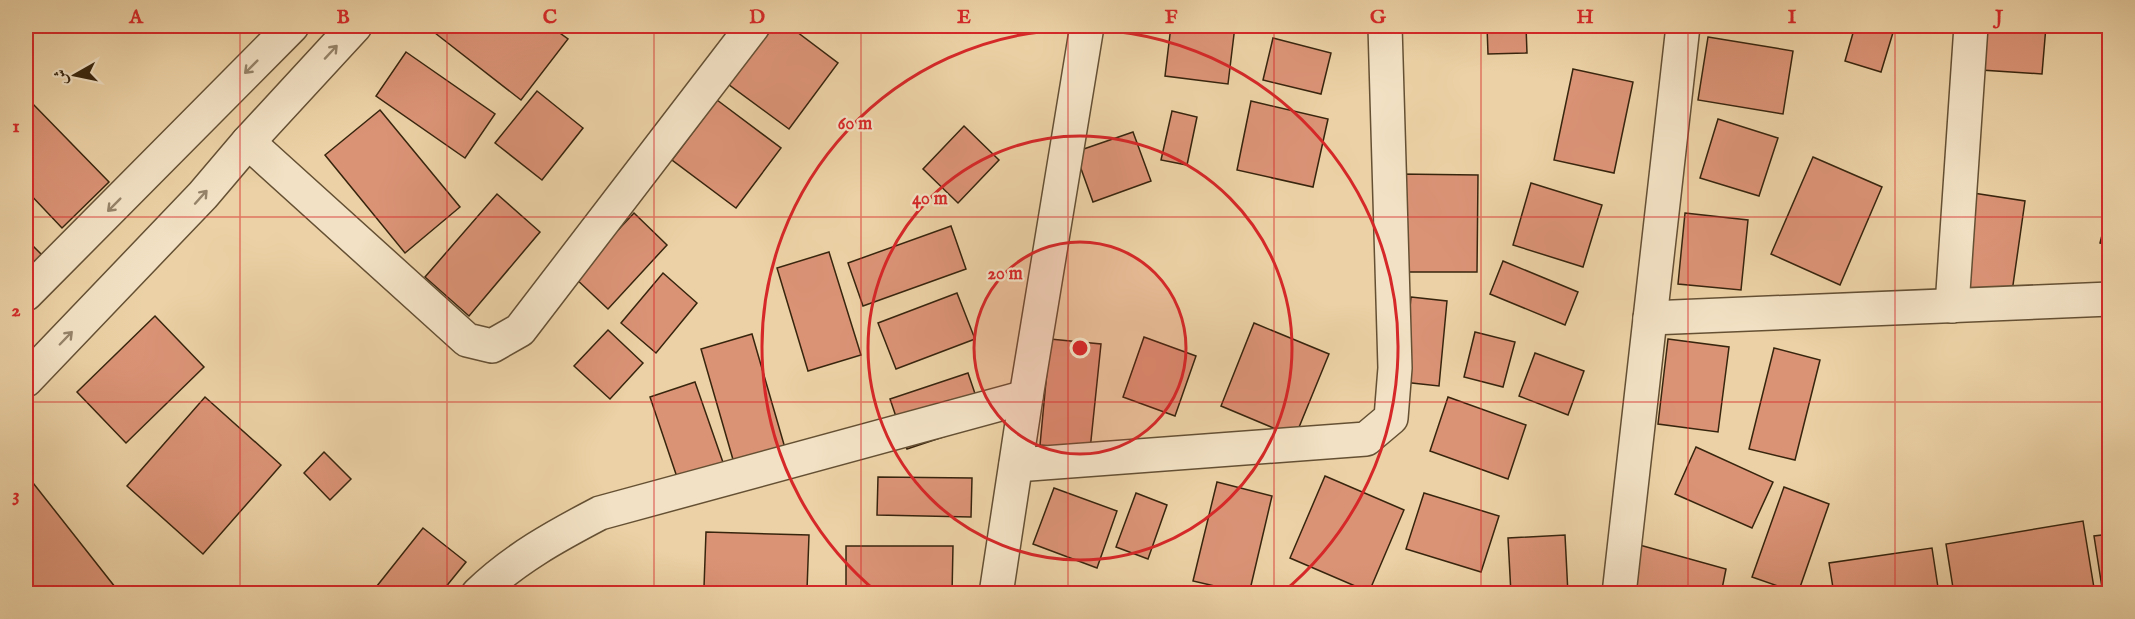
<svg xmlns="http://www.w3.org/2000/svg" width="2135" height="619" font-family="'IM FELL English',Amiri,serif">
<rect width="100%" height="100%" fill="#ebd1a5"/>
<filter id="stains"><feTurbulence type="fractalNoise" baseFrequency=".00333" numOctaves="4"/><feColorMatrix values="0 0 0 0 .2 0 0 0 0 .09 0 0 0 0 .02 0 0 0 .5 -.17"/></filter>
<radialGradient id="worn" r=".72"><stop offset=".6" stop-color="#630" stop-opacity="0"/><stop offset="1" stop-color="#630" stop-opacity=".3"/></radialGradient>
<g fill="#db9376" stroke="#38250e" stroke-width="1.5">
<path d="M 441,26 L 550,26 L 568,39 L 521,100 L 435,33 Z"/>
<path d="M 772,26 L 789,26 L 838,63 L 789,129 L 728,84 Z"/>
<path d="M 1171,26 L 1235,26 L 1228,84 L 1165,76 Z"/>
<path d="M 1487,26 L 1526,26 L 1527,53 L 1488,54 Z"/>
<path d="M 1855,26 L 1895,26 L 1881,72 L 1845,61 Z"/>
<path d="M 1985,26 L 2046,26 L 2042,74 L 1981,70 Z"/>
<path d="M 1708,37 L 1793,51 L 1783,114 L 1698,100 Z"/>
<path d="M 1273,38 L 1331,53 L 1321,94 L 1263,80 Z"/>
<path d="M 406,52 L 495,114 L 465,158 L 376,96 Z"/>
<path d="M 1573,69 L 1633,82 L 1614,173 L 1554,160 Z"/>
<path d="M 537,91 L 583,128 L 542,180 L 495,143 Z"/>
<path d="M 717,100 L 781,148 L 736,208 L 672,160 Z"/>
<path d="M 1251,101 L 1328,119 L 1313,187 L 1237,170 Z"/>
<path d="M 31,102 L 109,182 L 62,228 L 26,190 L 26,107 Z"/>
<path d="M 380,110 L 460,207 L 405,253 L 325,155 Z"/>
<path d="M 1172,111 L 1197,117 L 1187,165 L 1161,160 Z"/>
<path d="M 1718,119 L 1778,138 L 1759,196 L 1700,178 Z"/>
<path d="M 964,126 L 999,160 L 958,203 L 923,169 Z"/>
<path d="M 1133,132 L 1151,181 L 1093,202 L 1075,152 Z"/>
<path d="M 1813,157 L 1882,187 L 1840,285 L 1771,254 Z"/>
<path d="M 1398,174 L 1478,175 L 1477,272 L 1397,272 Z"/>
<path d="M 1531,183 L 1602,205 L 1583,267 L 1513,245 Z"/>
<path d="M 1960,191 L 2025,201 L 2010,306 L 1945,296 Z"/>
<path d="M 497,194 L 540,232 L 469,316 L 425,277 Z"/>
<path d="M 2110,204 L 2110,246 L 2100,243 Z"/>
<path d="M 634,213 L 667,245 L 608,309 L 574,277 Z"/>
<path d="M 1685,213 L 1748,220 L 1741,290 L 1678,284 Z"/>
<path d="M 951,226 L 966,269 L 863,306 L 848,263 Z"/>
<path d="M 26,239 L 45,258 L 26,278 Z"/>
<path d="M 829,252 L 861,355 L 808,371 L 777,268 Z"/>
<path d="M 1503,261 L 1578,292 L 1565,325 L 1490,294 Z"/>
<path d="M 663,273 L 697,303 L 656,353 L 621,323 Z"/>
<path d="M 957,293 L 975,339 L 896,369 L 878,323 Z"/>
<path d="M 1411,297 L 1447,301 L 1439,386 L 1403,382 Z"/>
<path d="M 155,316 L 204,367 L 126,443 L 77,392 Z"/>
<path d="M 1254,323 L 1329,354 L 1295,437 L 1221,406 Z"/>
<path d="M 608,330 L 643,363 L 610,399 L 574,366 Z"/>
<path d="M 1475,332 L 1515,342 L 1503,387 L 1464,377 Z"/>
<path d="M 752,334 L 785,448 L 734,463 L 701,349 Z"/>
<path d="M 1144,337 L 1196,356 L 1175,416 L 1123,397 Z"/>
<path d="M 1050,339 L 1101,344 L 1090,450 L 1040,445 Z"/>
<path d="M 1668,339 L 1729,347 L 1718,432 L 1658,424 Z"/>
<path d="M 1774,348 L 1820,360 L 1795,460 L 1749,449 Z"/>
<path d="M 1535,353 L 1584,371 L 1568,415 L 1519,396 Z"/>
<path d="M 968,373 L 985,423 L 907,449 L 890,399 Z"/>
<path d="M 695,382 L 726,471 L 680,486 L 650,397 Z"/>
<path d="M 205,397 L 281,465 L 203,554 L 127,486 Z"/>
<path d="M 1448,397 L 1526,425 L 1508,479 L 1430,451 Z"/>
<path d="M 1696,447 L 1773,482 L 1752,528 L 1675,494 Z"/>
<path d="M 324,452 L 351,479 L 330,500 L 304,473 Z"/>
<path d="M 26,474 L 119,592 L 117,594 L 26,594 Z"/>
<path d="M 1325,476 L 1404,510 L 1369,592 L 1290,558 Z"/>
<path d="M 878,477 L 972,478 L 971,517 L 877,515 Z"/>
<path d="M 1217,482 L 1272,496 L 1249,594 L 1193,581 Z"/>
<path d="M 1784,487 L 1829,504 L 1798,593 L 1752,577 Z"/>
<path d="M 1054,488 L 1117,511 L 1097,568 L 1033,544 Z"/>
<path d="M 1136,493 L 1167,505 L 1148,559 L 1116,547 Z"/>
<path d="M 1424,493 L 1499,516 L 1481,572 L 1406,549 Z"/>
<path d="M 2083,521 L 2095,594 L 1954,594 L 1946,544 Z"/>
<path d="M 423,528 L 466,562 L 440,594 L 376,594 L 373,591 Z"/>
<path d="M 706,532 L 809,535 L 807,590 L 704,587 Z"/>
<path d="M 2110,534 L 2110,594 L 2103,594 L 2094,536 Z"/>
<path d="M 1565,535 L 1568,594 L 1511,594 L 1508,538 Z"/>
<path d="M 1636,544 L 1726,569 L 1721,594 L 1633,594 Z"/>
<path d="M 846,546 L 953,546 L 952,594 L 846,594 Z"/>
<path d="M 1932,548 L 1939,594 L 1834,594 L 1829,563 Z"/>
</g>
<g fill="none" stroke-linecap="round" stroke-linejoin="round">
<g stroke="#655034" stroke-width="36">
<g id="minor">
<path d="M 248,142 L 467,340 L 492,346 L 520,330 L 753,26"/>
<path d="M 1952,306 L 1971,26"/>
<path d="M 1650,318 L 2110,299"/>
<path d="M 1016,465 L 1366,439 L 1391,418 L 1395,368 L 1385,26"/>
<path d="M 478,594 C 514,559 556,536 600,513 L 1026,397"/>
<path d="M 996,594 L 1026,397 L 1087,26"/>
<path d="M 1619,594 L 1683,26"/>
</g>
</g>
<g stroke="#655034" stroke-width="36">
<g id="tertiary">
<path d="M 26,294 L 292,26"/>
<path d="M 26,380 L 203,195 L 248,142 L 355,26"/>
</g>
</g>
<use href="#minor" stroke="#f2e1c4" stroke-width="33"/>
<use href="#tertiary" stroke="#f2e1c4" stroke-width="33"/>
</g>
<defs><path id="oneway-shaft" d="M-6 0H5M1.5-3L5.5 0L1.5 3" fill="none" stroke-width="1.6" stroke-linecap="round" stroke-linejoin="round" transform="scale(1.5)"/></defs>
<g stroke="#958369">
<use href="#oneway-shaft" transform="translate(331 52) rotate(-47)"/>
<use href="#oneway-shaft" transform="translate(251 67) rotate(135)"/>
<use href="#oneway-shaft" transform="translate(201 197) rotate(-48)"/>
<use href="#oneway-shaft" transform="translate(114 205) rotate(135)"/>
<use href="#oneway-shaft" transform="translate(66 338) rotate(-46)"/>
</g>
<path fill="none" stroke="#d62828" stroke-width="1.5" stroke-opacity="0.55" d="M 240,26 L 240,594M 447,26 L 447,594M 654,26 L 654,594M 861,26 L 861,594M 1068,26 L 1068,594M 1274,26 L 1274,594M 1481,26 L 1481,594M 1688,26 L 1688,594M 1895,26 L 1895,594M 26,217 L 2110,217M 26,402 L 2110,402"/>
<circle cx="1080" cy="348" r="106" fill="#d62828" fill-opacity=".12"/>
<g fill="none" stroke="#d62828" stroke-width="3">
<circle cx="1080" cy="348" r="106"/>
<circle cx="1080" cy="348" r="212"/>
<path d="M878 593A318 318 0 1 1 1282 593"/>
</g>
<circle cx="1080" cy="348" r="9" fill="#d62828" stroke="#f2e1c4" stroke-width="3"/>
<g font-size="18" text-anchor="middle" font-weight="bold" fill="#d62828" stroke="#f2e1c4" stroke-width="4.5" stroke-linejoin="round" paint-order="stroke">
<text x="855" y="129">60 m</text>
<text x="930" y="204">40 m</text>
<text x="1005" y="279">20 m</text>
</g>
<rect width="2135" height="619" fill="none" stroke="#ebd1a5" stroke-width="66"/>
<g transform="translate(75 75) rotate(261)" stroke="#f2e1c4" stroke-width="4.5" paint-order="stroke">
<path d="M0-4.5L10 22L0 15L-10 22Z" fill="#38250e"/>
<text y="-9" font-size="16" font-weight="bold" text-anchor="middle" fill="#38250e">ش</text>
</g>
<rect x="33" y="33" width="2069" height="553" fill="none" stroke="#d62828" stroke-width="2"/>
<g font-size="20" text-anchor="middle" font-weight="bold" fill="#d62828">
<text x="136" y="23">A</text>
<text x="343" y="23">B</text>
<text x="550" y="23">C</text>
<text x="757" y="23">D</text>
<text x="964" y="23">E</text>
<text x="1171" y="23">F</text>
<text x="1378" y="23">G</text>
<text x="1585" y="23">H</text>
<text x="1792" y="23">I</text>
<text x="1999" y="23">J</text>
<text x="16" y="132">1</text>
<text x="16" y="316">2</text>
<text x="16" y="501">3</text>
</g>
<rect width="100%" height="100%" filter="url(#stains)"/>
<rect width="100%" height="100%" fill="url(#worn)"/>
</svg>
